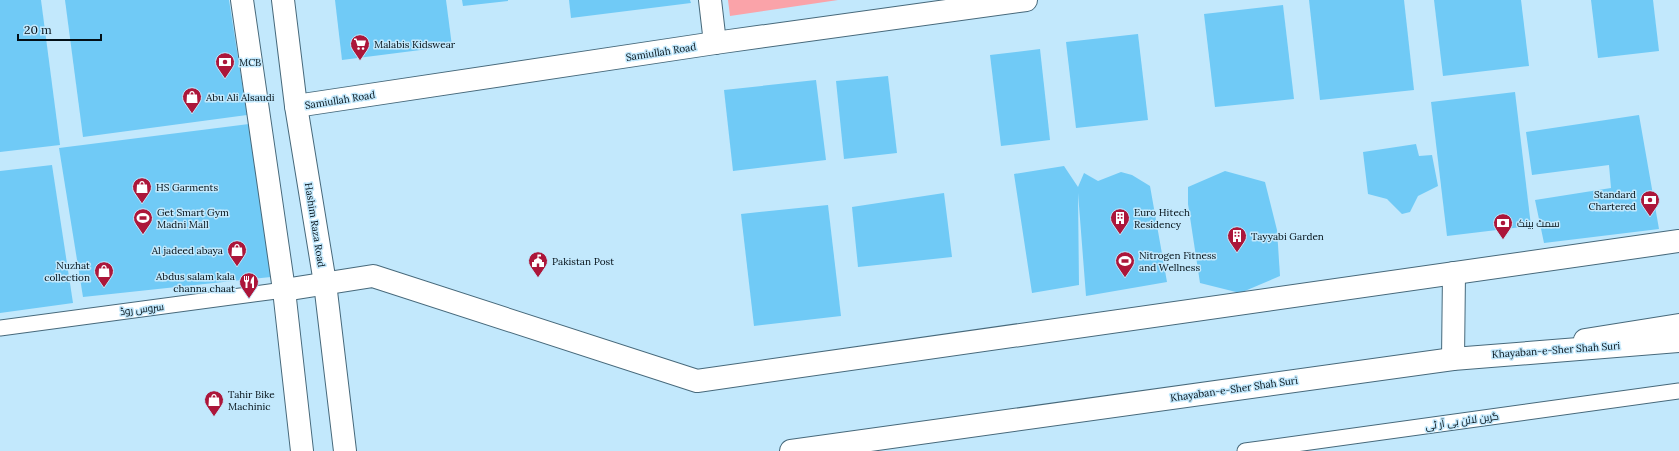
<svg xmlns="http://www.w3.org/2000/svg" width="1679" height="451" font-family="Lora,Cairo,serif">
<rect width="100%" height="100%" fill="#c2e8fc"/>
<path fill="#faa3a9" d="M 728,0 L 838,0 L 730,16 Z"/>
<g fill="#70caf6">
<path d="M 0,0 L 41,0 L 60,145 L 0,152 Z"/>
<path d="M 65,0 L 229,0 L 247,115 L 83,137 Z"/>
<path d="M 335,0 L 446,0 L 452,46 L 342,60 Z"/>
<path d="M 462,0 L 508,0 L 508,1 L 463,6 Z"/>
<path d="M 569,0 L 690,0 L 691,3 L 571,18 Z"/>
<path d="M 1309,0 L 1404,0 L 1414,90 L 1320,100 Z"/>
<path d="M 1434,0 L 1521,0 L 1529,66 L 1443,76 Z"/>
<path d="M 1591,0 L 1653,0 L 1659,51 L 1598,58 Z"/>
<path d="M 1283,5 L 1294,99 L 1215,107 L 1204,14 Z"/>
<path d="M 1138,34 L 1148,120 L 1076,128 L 1066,42 Z"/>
<path d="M 1040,49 L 1050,140 L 1001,146 L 990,55 Z"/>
<path d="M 888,76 L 897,153 L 844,159 L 836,81 Z"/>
<path d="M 816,80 L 826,160 L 733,171 L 724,90 Z"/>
<path d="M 1515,92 L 1531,226 L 1447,236 L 1431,102 Z"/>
<path d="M 1639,115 L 1659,229 L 1544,243 L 1535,200 L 1611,188 L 1609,165 L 1532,175 L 1526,132 Z"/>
<path d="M 249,124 L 271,277 L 83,297 L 59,148 Z"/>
<path d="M 1416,144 L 1419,156 L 1432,155 L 1438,186 L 1418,196 L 1410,212 L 1402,214 L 1387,199 L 1368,194 L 1363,152 Z"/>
<path d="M 52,165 L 73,303 L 0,313 L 0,171 Z"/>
<path d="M 1064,166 L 1078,187 L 1084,173 L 1098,181 L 1121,172 L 1132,175 L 1150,186 L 1167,282 L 1086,296 L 1078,193 L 1079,285 L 1032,293 L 1014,174 Z"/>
<path d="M 1225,171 L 1265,182 L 1277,230 L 1280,276 L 1240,293 L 1200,283 L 1188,204 L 1188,187 Z"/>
<path d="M 944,193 L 952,257 L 858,267 L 852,207 Z"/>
<path d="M 828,205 L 841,316 L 754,326 L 741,214 Z"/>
</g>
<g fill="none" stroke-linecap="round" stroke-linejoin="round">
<g stroke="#47697b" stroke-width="17">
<g id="lane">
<path d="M 0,328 L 284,290"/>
<path d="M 1245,451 L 1679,391"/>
</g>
</g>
<g stroke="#47697b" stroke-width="24">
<g id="street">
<path d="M 710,0 L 715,43"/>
<path d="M 284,290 L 373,276 L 697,381 L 1679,241"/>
<path d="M 1453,359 L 1454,273"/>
</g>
</g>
<g stroke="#47697b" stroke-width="24">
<g id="secondary">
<path d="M 242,0 L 284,290 L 302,451"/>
<path d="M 283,0 L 296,106 L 325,283 L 345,451"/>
<path d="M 296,106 L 715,43 L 1026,0"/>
<path d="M 1585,340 L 1679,325"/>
</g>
</g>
<g stroke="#47697b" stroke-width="24">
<path id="primary" d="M 791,451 L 1453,359 L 1679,341"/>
</g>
<use href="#lane" stroke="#fff" stroke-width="15"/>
<use href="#street" stroke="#fff" stroke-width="22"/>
<use href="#secondary" stroke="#fff" stroke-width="22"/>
<use href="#primary" stroke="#fff" stroke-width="22"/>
</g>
<defs>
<g id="supermarket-pin" transform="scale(1)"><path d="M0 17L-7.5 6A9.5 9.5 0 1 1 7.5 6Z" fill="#ac163a" stroke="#c2e8fc"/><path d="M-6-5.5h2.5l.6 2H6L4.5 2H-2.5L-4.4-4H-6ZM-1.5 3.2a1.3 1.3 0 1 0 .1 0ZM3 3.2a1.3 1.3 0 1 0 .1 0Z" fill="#fff"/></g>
<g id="bank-pin" transform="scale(1)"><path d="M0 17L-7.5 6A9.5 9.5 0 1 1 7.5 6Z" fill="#ac163a" stroke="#c2e8fc"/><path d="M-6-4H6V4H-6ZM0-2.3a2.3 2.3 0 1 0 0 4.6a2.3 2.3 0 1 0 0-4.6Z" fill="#fff"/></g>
<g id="shop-pin" transform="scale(1)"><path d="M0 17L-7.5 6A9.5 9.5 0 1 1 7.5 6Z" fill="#ac163a" stroke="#c2e8fc"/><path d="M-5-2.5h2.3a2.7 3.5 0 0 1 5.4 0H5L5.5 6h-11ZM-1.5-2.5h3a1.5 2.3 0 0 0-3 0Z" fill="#fff"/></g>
<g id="stadium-pin" transform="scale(1)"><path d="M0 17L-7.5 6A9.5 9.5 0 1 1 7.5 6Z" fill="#ac163a" stroke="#c2e8fc"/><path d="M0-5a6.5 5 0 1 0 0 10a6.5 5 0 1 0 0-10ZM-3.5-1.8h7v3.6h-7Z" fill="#fff"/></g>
<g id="building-pin" transform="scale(1)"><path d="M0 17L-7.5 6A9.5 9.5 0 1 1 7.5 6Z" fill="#ac163a" stroke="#c2e8fc"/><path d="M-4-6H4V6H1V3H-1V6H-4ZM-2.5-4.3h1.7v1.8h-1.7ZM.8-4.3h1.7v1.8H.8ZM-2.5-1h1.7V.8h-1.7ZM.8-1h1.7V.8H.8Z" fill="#fff"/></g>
<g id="civic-pin" transform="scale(1)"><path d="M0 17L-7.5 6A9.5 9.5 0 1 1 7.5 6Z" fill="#ac163a" stroke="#c2e8fc"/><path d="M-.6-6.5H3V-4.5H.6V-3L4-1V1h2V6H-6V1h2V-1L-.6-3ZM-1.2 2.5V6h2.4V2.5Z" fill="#fff"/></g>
<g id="restaurant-pin" transform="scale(1)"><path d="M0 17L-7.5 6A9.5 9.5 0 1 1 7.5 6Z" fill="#ac163a" stroke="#c2e8fc"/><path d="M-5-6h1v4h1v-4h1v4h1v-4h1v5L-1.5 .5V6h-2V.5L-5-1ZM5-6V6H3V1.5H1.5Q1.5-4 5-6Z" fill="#fff"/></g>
</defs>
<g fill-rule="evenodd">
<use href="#supermarket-pin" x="360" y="44"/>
<use href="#bank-pin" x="225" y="62"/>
<use href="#shop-pin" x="192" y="97"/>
<use href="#shop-pin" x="142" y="187"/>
<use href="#bank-pin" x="1650" y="200"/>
<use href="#stadium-pin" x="143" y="218"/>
<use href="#building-pin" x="1120" y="218"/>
<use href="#bank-pin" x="1503" y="223"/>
<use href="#building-pin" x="1237" y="236"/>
<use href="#shop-pin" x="237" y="250"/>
<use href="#civic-pin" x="538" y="261"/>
<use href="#stadium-pin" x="1125" y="261"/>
<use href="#shop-pin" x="104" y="271"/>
<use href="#restaurant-pin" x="249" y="282"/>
<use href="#shop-pin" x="214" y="400"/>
</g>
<g text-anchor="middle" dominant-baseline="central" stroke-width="3" stroke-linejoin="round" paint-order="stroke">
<g font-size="10" fill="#030f16" stroke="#c2e8fc" text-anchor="start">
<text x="374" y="44">Malabis Kidswear</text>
<text x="239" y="62">MCB</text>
<text x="206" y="97">Abu Ali Alsaudi</text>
<text x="156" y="187">HS Garments</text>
<text x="1636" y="194" text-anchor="end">Standard<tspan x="1636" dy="12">Chartered</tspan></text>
<text x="157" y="212">Get Smart Gym<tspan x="157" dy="12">Madni Mall</tspan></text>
<text x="1134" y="212">Euro Hitech<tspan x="1134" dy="12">Residency</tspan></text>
<text x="1517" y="223">سمٹ بینک</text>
<text x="1251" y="236">Tayyabi Garden</text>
<text x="223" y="250" text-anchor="end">Al jadeed abaya</text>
<text x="1139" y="255">Nitrogen Fitness<tspan x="1139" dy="12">and Wellness</tspan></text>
<text x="552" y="261">Pakistan Post</text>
<text x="90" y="265" text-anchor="end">Nuzhat<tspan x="90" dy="12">collection</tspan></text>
<text x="235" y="276" text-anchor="end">Abdus salam kala<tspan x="235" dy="12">channa chaat</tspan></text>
<text x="228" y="394">Tahir Bike<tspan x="228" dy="12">Machinic</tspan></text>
</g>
<g font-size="10" fill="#030f16" stroke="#c2e8fc">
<text transform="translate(661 52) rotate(-9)">Samiullah Road</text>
<text transform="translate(340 100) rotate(-9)">Samiullah Road</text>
<text transform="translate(315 225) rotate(81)">Hashim Raza Road</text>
<text transform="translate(142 309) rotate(-7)">سروس روڈ</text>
<text transform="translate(1556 350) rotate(-4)">Khayaban-e-Sher Shah Suri</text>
<text transform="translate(1234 389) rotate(-8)">Khayaban-e-Sher Shah Suri</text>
<text transform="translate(1462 421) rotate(-8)">گرین لائن بی آر ٹی</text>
</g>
</g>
<path d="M18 34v6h83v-6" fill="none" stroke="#030f16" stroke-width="2"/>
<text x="24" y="34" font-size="12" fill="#030f16" stroke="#c2e8fc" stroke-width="3" paint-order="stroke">20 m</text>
</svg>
